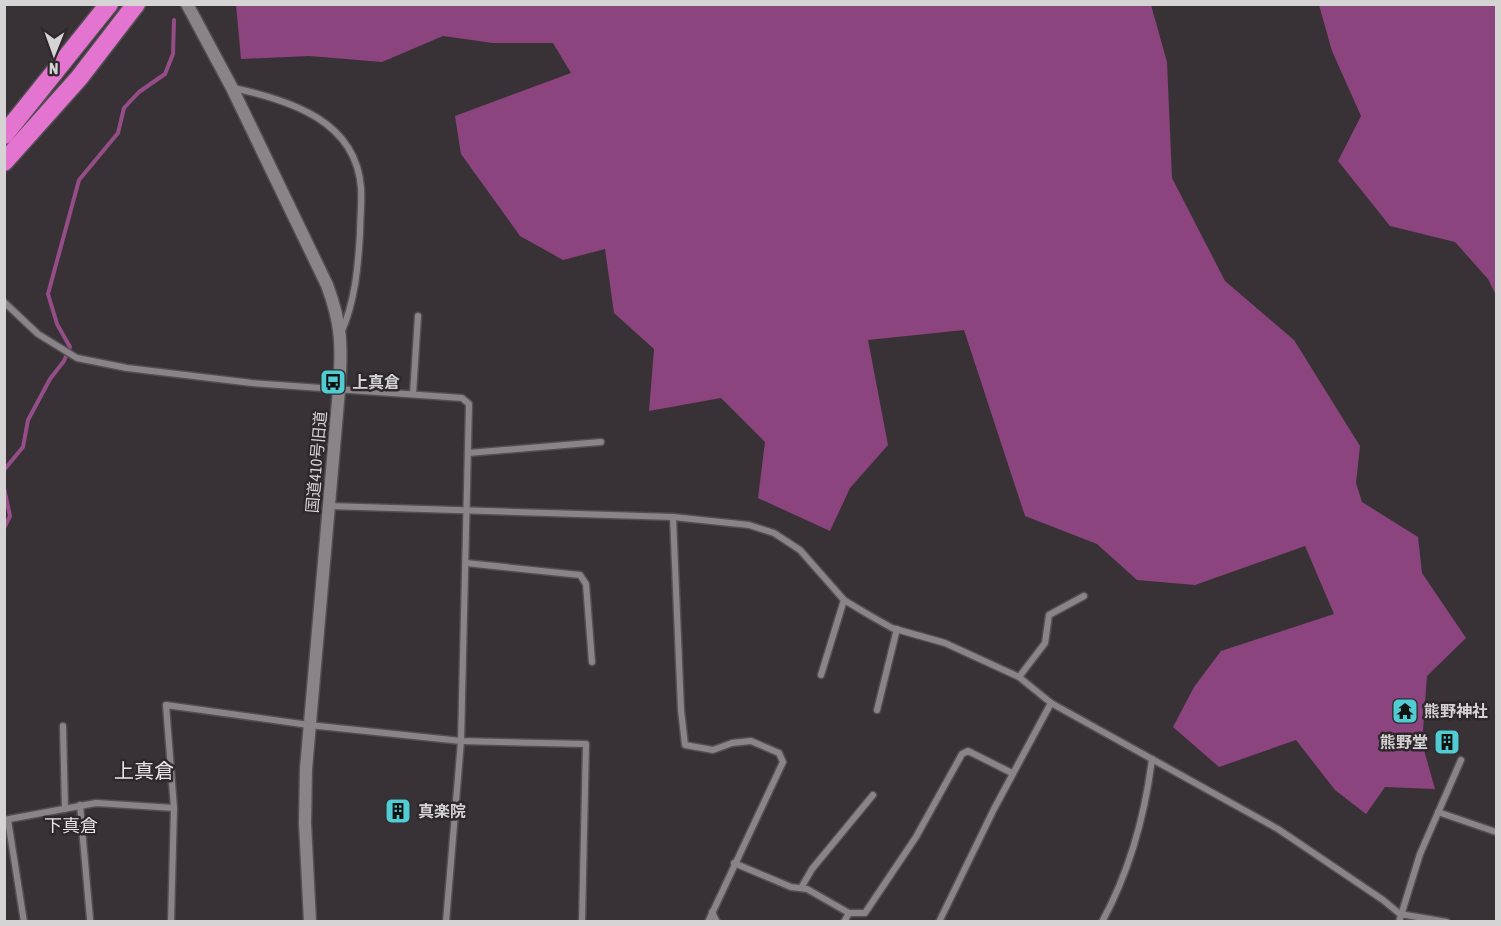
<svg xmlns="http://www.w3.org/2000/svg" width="1501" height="926" font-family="'Asap Condensed','Noto Sans JP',sans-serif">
<rect width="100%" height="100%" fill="#383236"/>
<g fill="#8b447e">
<path d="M 236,5 L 1151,5 L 1167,62 L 1172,178 L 1225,281 L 1294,340 L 1360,446 L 1356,483 L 1362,502 L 1418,537 L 1422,573 L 1466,638 L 1427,676 L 1422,743 L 1435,789 L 1385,787 L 1366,814 L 1335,790 L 1296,740 L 1219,767 L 1173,727 L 1194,687 L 1221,651 L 1334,614 L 1305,546 L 1195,585 L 1137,580 L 1097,544 L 1025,516 L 964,330 L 868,340 L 888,445 L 850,488 L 830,531 L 758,498 L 765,442 L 721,398 L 649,411 L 654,349 L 614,313 L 605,249 L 563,260 L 520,236 L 461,154 L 455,116 L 571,73 L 553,43 L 493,43 L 443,36 L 382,62 L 309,56 L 241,59 Z"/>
<path d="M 1319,5 L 1496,5 L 1496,295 L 1488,279 L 1455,242 L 1390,226 L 1338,161 L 1361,116 L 1332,51 Z"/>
</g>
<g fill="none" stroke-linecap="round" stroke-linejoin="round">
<g stroke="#954d88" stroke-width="4">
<path d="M 4,470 L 23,447 L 28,420 L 50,379 L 64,361 L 70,347 L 57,324 L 48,294 L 79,180 L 118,133 L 124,108 L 139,92 L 165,74 L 173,54 L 174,20"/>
<path d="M 4,488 L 10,516 L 4,528"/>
</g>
<g stroke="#524e51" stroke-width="9">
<g id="street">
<path d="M 234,88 C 290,101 356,120 361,188 C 362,203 360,219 360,234 C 358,267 355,302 341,333"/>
<path d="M 4,302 L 38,334 L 77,358 L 127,368 L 252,383 L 462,398 L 469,404 L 461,741 L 446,922"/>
<path d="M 413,394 L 418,316"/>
<path d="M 468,453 L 601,442"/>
<path d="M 329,506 L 673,517 L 749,525 L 774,533 L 800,550 L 844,600 L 869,615 L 892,628 L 945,643 L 1019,677 L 1051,703 L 1278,829 L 1383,900 L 1400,914 L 1447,922"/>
<path d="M 673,517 L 681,710 L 685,745 L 713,750 L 732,743 L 751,741 L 779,753 L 783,762 L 708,922"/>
<path d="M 466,563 L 580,575 L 586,584 L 592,662"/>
<path d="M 821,675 L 844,600"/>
<path d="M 1019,677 L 1045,643 L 1049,615 L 1084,596"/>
<path d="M 877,710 L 897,629"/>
<path d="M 63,726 L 65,809"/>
<path d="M 80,805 L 90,919"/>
<path d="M 1438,812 L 1496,832"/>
<path d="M 4,820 L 96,803 L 174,808"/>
<path d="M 8,820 L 24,922"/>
<path d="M 734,863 L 791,887 L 807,889 L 849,913 L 865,913 L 916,837 L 962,754 L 968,751 L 1012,773"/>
<path d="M 801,888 L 812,869 L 873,795"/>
<path d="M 712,912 L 717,922"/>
<path d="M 171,922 L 174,808 L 166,705 L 309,725 L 461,741 L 586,744 L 582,922"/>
<path d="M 844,922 L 849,913"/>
<path d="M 939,922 L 994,809 L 1051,703"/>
<path d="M 1102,922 C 1129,872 1145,815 1152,759"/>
<path d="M 1399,922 L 1420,854 L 1461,760"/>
</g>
</g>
<g stroke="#524e51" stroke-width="15">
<path id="secondary" d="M 187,4 L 232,88 L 327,285 C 342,325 342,347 339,390 L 306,769 L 305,823 L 310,922"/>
</g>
<g stroke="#524e51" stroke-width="21">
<g id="highway">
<path d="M 4,135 L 109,4"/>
<path d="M 4,162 L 79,78 L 136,4"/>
</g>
</g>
<use href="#street" stroke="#8a8489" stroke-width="6"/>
<use href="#secondary" stroke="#8a8489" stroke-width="12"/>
<use href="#highway" stroke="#e374cf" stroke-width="18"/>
</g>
<defs>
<g id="bus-square" transform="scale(1.35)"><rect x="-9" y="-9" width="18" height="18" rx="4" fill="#51ccd2" stroke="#2e282c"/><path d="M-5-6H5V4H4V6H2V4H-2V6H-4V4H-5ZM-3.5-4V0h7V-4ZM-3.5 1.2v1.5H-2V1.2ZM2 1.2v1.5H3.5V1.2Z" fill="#111"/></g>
<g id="temple-square" transform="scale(1.35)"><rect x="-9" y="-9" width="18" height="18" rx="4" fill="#51ccd2" stroke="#2e282c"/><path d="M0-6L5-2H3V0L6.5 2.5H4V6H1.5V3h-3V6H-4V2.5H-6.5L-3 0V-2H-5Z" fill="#111"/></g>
<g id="building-square" transform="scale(1.35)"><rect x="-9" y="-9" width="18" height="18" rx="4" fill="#51ccd2" stroke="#2e282c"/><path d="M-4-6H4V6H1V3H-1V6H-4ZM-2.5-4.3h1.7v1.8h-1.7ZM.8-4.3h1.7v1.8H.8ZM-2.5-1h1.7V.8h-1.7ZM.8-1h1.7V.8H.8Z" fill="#111"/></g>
</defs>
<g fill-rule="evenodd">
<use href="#bus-square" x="333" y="382"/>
<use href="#temple-square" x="1405" y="711"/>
<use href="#building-square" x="1447" y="742"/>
<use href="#building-square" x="398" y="811"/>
</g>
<g text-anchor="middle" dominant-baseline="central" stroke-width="5" stroke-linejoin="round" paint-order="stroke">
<g font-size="16" font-weight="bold" fill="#d6d3d5" stroke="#2e282c" text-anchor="start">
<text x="352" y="382">上真倉</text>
<text x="1424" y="711">熊野神社</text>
<text x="1428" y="742" text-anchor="end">熊野堂</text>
<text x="418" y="811">真楽院</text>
</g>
<g font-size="16" fill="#d6d3d5" stroke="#2e282c">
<text transform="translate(316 462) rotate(-85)">国道410号旧道</text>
</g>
<g font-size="18" fill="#e9e2e7" stroke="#2e282c">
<text x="71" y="825">下真倉</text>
</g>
<g font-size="20" fill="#e9e2e7" stroke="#2e282c">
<text x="144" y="770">上真倉</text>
</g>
</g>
<rect width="1501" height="926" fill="none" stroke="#d6d3d5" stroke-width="12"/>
<g transform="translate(54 54) rotate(181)" stroke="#2e282c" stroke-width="4.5" paint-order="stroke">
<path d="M0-4.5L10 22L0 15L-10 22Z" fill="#d6d3d5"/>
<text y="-9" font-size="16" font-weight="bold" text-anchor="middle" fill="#d6d3d5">N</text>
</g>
</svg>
